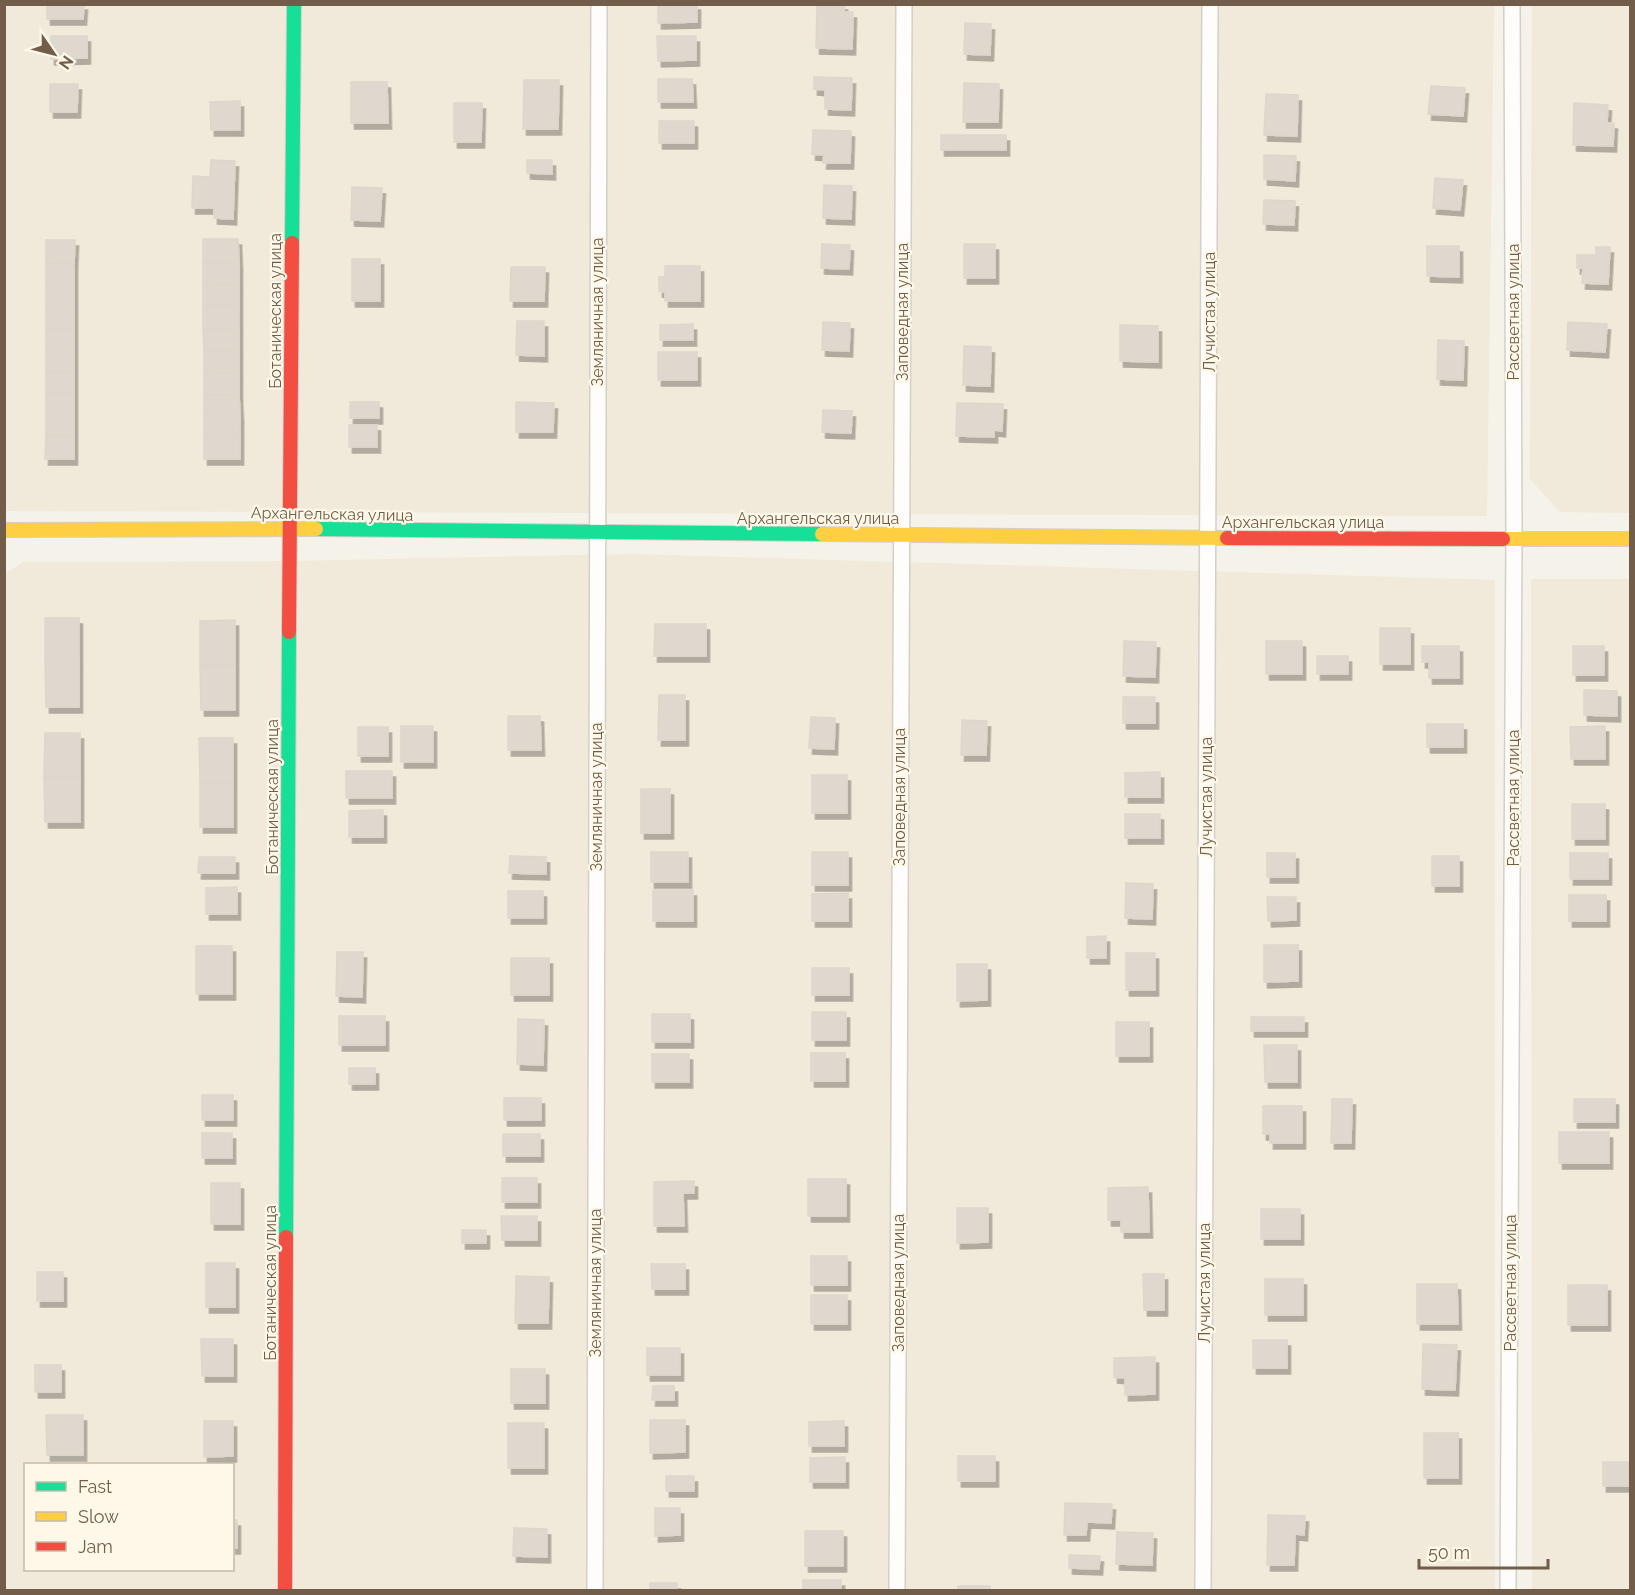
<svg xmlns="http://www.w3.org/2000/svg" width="1635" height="1595" font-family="Raleway,sans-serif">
<defs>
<filter id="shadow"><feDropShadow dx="3.5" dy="6" stdDeviation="0" flood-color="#0004"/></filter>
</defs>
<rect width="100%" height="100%" fill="#f5f2e9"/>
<g fill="#f1e9d9" fill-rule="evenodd">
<path d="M 5,5 L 1494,5 L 1487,516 L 5,511 Z"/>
<path d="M 1532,5 L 1630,5 L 1630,513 L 1560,512 L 1530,479 Z"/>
<path d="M 633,554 L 1495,580 L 1495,1590 L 5,1590 L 5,574 L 23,562 L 292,561 ZM 26,1464 L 232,1464 L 232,1570 L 26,1570 Z"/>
<path d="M 1531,579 L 1630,579 L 1630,1590 L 1532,1590 Z"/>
</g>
<g fill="#dfd8ce" stroke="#ded6cb" stroke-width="1.5" filter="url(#shadow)">
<path d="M 47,4 L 84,4 L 83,19 L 47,19 Z"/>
<path d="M 658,4 L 697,4 L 697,22 L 658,23 Z"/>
<path d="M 817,4 L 844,4 L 844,12 L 853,12 L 852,49 L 816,48 Z"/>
<path d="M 965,23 L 991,24 L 990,55 L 964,54 Z"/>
<path d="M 51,36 L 87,36 L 87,58 L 51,59 Z"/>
<path d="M 657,36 L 696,36 L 696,60 L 658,61 Z"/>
<path d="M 814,77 L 852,78 L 851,110 L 825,109 L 825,90 L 814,89 Z"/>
<path d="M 658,79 L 692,79 L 693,102 L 658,102 Z"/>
<path d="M 524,80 L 559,80 L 558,129 L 523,129 Z"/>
<path d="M 351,82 L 387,82 L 388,123 L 351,123 Z"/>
<path d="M 964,83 L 999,84 L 998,122 L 963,122 Z"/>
<path d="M 50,84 L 78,84 L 77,112 L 50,112 Z"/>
<path d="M 1431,86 L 1465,88 L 1463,116 L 1428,114 Z"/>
<path d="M 1266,94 L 1298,95 L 1297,136 L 1264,135 Z"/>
<path d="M 240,101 L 240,130 L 211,130 L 210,102 Z"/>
<path d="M 454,103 L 482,103 L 481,142 L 454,142 Z"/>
<path d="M 1574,103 L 1608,105 L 1607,123 L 1614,123 L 1613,146 L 1573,145 Z"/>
<rect x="659" y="121" width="35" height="22"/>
<path d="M 813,130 L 851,131 L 850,163 L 823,163 L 824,155 L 812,154 Z"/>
<rect x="941" y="135" width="65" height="15"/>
<path d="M 1264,155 L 1296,156 L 1295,181 L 1264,179 Z"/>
<path d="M 211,160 L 235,161 L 233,219 L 214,218 L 214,208 L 192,208 L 193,176 L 210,177 Z"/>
<path d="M 527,160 L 552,160 L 552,174 L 527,173 Z"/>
<path d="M 1435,178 L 1463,180 L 1460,210 L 1433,208 Z"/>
<path d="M 824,185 L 852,186 L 851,219 L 823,218 Z"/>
<path d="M 352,187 L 382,188 L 380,221 L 351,220 Z"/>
<path d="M 1264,200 L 1295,201 L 1294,225 L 1263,224 Z"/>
<path d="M 203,239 L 238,239 L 239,263 L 203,263 Z"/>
<path d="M 46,240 L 75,240 L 74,264 L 46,263 Z"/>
<path d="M 822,244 L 850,245 L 849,269 L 821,268 Z"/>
<rect x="964" y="244" width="31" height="34"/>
<path d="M 1427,246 L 1459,246 L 1459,277 L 1427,276 Z"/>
<path d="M 1596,247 L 1610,247 L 1608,284 L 1582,283 L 1583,268 L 1577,268 L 1577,255 L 1596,255 Z"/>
<rect x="352" y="259" width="28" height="42"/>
<path d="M 46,263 L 74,264 L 74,286 L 46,286 Z"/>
<path d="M 203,263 L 239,263 L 239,284 L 203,285 Z"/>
<path d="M 665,266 L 700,266 L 700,301 L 665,301 L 665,292 L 659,291 L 659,277 L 665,277 Z"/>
<path d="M 511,267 L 545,267 L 544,301 L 510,301 Z"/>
<path d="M 239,284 L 239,306 L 203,306 L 203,285 Z"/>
<rect x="46" y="286" width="28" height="23"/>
<rect x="203" y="306" width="36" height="23"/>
<rect x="46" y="309" width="28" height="21"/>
<path d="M 517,321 L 544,321 L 544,356 L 516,355 Z"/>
<path d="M 823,322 L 850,323 L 849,351 L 822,350 Z"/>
<path d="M 1568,322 L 1607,324 L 1605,352 L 1567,350 Z"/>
<path d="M 693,324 L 693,340 L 660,340 L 660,325 Z"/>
<path d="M 1120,325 L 1158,326 L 1158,362 L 1120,361 Z"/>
<path d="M 203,329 L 239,329 L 239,351 L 204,351 Z"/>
<rect x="46" y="330" width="28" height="20"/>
<path d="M 1438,340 L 1464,341 L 1463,380 L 1437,379 Z"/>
<path d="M 964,346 L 991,347 L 990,386 L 963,385 Z"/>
<rect x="46" y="350" width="28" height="22"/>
<path d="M 204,351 L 239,351 L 239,373 L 204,374 Z"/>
<rect x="658" y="352" width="39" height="28"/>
<rect x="46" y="372" width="28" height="21"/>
<path d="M 239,373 L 239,395 L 204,395 L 204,374 Z"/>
<rect x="46" y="393" width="28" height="23"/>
<path d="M 204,395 L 239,395 L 240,416 L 204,416 Z"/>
<rect x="350" y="402" width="29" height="16"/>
<path d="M 516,402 L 554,403 L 553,432 L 516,432 Z"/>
<path d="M 957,403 L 1003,404 L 1002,431 L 994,430 L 994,437 L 956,436 Z"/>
<path d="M 823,410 L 852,411 L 851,433 L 822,432 Z"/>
<path d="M 46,416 L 74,416 L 74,437 L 46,436 Z"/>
<rect x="204" y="416" width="36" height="21"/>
<rect x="349" y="425" width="28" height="22"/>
<path d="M 46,436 L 74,437 L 74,459 L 45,459 Z"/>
<rect x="204" y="437" width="36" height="22"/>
<rect x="45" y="618" width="34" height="44"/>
<path d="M 235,620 L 235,665 L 200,665 L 200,621 Z"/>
<path d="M 655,624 L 706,624 L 706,656 L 654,656 Z"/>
<rect x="1380" y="628" width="30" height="36"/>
<path d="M 1124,641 L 1156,642 L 1155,677 L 1123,676 Z"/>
<rect x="1266" y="641" width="36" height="33"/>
<path d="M 1422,646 L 1459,646 L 1459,678 L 1429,678 L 1429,662 L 1422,662 Z"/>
<rect x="1573" y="646" width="31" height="29"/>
<rect x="1317" y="656" width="31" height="18"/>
<path d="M 45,662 L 79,662 L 79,707 L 46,707 Z"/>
<path d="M 200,665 L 235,665 L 235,710 L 201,710 Z"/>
<path d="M 1584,690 L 1617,691 L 1617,716 L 1584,715 Z"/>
<path d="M 659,695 L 685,695 L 685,740 L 658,740 Z"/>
<rect x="1123" y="697" width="32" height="26"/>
<path d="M 508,716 L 540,716 L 541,750 L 508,750 Z"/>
<path d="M 811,717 L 835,718 L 834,749 L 809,748 Z"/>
<path d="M 962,720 L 987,721 L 986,755 L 961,755 Z"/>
<rect x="1427" y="724" width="36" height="23"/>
<rect x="401" y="726" width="32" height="36"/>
<path d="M 1605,726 L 1605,759 L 1571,759 L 1570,727 Z"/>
<rect x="358" y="727" width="30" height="29"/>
<path d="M 45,733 L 80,733 L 80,777 L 44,777 Z"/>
<path d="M 199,738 L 233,738 L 233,783 L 200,783 Z"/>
<rect x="346" y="771" width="46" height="27"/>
<path d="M 1160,772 L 1160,797 L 1125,797 L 1125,773 Z"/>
<rect x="812" y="775" width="35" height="38"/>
<path d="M 44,777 L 80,777 L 80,822 L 45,822 Z"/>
<rect x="200" y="783" width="33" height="44"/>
<rect x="641" y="789" width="29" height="44"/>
<rect x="1572" y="804" width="33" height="35"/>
<path d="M 383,810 L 383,837 L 349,837 L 349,811 Z"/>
<rect x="1125" y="814" width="35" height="24"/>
<rect x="651" y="852" width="37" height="30"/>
<rect x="812" y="852" width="36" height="33"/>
<rect x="1267" y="853" width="28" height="24"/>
<rect x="1570" y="853" width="38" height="26"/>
<path d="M 510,856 L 546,857 L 546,874 L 509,873 Z"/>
<rect x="1432" y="856" width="27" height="30"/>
<path d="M 199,857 L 235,857 L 235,873 L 198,873 Z"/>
<path d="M 1126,883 L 1153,884 L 1152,919 L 1125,918 Z"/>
<path d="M 237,887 L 237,914 L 206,914 L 206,888 Z"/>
<rect x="653" y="890" width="40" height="31"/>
<rect x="508" y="891" width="35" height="27"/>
<path d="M 848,893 L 848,921 L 812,921 L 812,894 Z"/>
<rect x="1569" y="895" width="37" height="26"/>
<path d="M 1267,897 L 1296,897 L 1296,920 L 1268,921 Z"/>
<path d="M 1106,936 L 1106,958 L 1087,958 L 1087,937 Z"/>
<path d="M 1264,945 L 1298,945 L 1298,981 L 1264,982 Z"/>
<rect x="196" y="946" width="36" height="48"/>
<path d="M 337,952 L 363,952 L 362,997 L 336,996 Z"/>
<rect x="1126" y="953" width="29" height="37"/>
<rect x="511" y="958" width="38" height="37"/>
<path d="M 957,964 L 987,964 L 987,1000 L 957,1001 Z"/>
<rect x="812" y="968" width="37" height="27"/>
<rect x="812" y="1012" width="34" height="28"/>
<rect x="652" y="1014" width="38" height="28"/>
<rect x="339" y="1016" width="46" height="29"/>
<rect x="1251" y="1017" width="53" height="14"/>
<path d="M 518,1019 L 544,1020 L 543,1065 L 517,1064 Z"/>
<rect x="1116" y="1022" width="33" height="34"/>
<path d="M 1264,1045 L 1297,1045 L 1297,1082 L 1265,1082 Z"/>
<rect x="811" y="1053" width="34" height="28"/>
<rect x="652" y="1054" width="37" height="28"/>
<rect x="349" y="1068" width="26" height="16"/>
<rect x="202" y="1095" width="31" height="25"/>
<rect x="504" y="1098" width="37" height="22"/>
<path d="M 1332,1099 L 1352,1099 L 1351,1143 L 1331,1143 Z"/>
<rect x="1574" y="1099" width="41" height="23"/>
<path d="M 1263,1106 L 1302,1106 L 1302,1143 L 1270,1143 L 1270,1134 L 1263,1134 Z"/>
<rect x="1559" y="1132" width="50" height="31"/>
<rect x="202" y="1133" width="30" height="25"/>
<rect x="503" y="1134" width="37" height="22"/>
<rect x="502" y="1178" width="35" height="24"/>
<rect x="808" y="1179" width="38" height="37"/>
<path d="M 694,1181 L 694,1193 L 683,1193 L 684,1226 L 654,1226 L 654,1182 Z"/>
<rect x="211" y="1183" width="29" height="41"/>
<path d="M 1148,1187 L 1149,1232 L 1121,1232 L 1121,1220 L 1108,1220 L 1108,1188 Z"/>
<path d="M 957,1208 L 988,1208 L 988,1242 L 957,1243 Z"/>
<rect x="1261" y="1209" width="39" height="30"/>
<path d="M 501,1216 L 537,1216 L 537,1240 L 502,1240 Z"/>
<rect x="462" y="1230" width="24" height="13"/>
<rect x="811" y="1256" width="36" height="29"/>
<rect x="206" y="1263" width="29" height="44"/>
<path d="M 651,1264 L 685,1264 L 685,1289 L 652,1289 Z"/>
<rect x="37" y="1272" width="26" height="29"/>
<path d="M 1143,1274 L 1164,1274 L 1164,1310 L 1144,1310 Z"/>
<path d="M 516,1276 L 549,1277 L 548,1323 L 515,1323 Z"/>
<rect x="1265" y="1279" width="38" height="36"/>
<path d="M 1417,1284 L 1457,1284 L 1458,1324 L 1417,1324 Z"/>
<rect x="1568" y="1285" width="39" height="40"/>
<rect x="811" y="1295" width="36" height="29"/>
<path d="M 201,1339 L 233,1339 L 233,1376 L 202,1376 Z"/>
<rect x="1253" y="1340" width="34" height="28"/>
<path d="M 1423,1344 L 1457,1345 L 1455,1390 L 1422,1389 Z"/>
<rect x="647" y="1348" width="33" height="27"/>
<path d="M 1155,1357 L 1155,1394 L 1125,1395 L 1125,1378 L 1114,1377 L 1114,1358 Z"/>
<rect x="35" y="1365" width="26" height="27"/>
<rect x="511" y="1369" width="34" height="34"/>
<path d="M 653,1386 L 674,1386 L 674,1400 L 652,1400 Z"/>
<path d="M 46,1415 L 83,1415 L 83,1455 L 47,1455 Z"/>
<path d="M 650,1420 L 685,1420 L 685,1452 L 650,1453 Z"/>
<path d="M 204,1421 L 233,1421 L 233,1456 L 204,1457 Z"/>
<path d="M 844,1421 L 844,1446 L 809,1446 L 809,1422 Z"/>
<rect x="508" y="1423" width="36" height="45"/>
<rect x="1424" y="1433" width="34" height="45"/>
<rect x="958" y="1456" width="37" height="25"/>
<path d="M 845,1457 L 845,1482 L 810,1482 L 810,1458 Z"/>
<rect x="1603" y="1462" width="26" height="24"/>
<rect x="666" y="1476" width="28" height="15"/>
<path d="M 1065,1503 L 1112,1504 L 1111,1523 L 1087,1522 L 1086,1535 L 1064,1535 Z"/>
<path d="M 655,1508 L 680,1508 L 680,1535 L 655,1536 Z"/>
<path d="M 1268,1515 L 1305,1516 L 1304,1535 L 1295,1534 L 1294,1565 L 1267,1565 Z"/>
<rect x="232" y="1520" width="5" height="28"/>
<path d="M 514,1528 L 547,1529 L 547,1557 L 513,1556 Z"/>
<rect x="805" y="1531" width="38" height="35"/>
<path d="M 1117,1532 L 1153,1533 L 1152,1565 L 1116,1564 Z"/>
<path d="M 1069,1555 L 1100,1556 L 1099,1569 L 1069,1568 Z"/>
<rect x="803" y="1580" width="38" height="10"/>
<rect x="650" y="1583" width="27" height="7"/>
<rect x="958" y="1586" width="32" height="4"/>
</g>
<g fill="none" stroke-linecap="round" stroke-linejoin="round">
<g stroke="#d4cfc7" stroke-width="18">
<g id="street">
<path d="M 595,1590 L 599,4"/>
<path d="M 897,1590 L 904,4"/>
<path d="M 1203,1590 L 1210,4"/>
<path d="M 1508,1590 L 1514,538 L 1512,4"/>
</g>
</g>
<g stroke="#d5cfc7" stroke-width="16">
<g id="fast">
<path d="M 292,243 L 294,4"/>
<path d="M 316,529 L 822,534"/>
<path d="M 286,1237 L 289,632"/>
</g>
</g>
<g stroke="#d5cfc7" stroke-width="16">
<g id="slow">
<path d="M 4,530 L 316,529"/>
<path d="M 822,534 L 1227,538"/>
<path d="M 1503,539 L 1630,539"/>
</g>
</g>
<g stroke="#d5cfc7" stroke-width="16">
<g id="jam">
<path d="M 1227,538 L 1503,539"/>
<path d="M 289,632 L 292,243"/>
<path d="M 285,1590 L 286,1237"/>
</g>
</g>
<use href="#street" stroke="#fefdfc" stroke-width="15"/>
<use href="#fast" stroke="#16e098" stroke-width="14"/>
<use href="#slow" stroke="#ffcf43" stroke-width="14"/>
<use href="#jam" stroke="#f24e42" stroke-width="14"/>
</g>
<g text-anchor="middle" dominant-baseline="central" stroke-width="4.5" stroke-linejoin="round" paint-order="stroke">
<g font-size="16" fill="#725d4a" stroke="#fef8e9">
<text transform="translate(275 311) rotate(-90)">Ботаническая улица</text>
<text transform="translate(597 312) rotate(-90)">Земляничная улица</text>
<text transform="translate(902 312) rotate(-90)">Заповедная улица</text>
<text transform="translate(1209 312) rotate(-90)">Лучистая улица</text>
<text transform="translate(1513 312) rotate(-90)">Рассветная улица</text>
<text transform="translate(332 514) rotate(1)">Архангельская улица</text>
<text x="818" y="518">Архангельская улица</text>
<text x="1303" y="522">Архангельская улица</text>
<text transform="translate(272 797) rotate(-90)">Ботаническая улица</text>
<text transform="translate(596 797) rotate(-90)">Земляничная улица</text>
<text transform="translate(899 797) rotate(-90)">Заповедная улица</text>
<text transform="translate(1206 797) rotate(-90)">Лучистая улица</text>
<text transform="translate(1513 798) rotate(-90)">Рассветная улица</text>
<text transform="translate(270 1283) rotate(-90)">Ботаническая улица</text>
<text transform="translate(595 1283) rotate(-90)">Земляничная улица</text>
<text transform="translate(898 1283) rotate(-90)">Заповедная улица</text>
<text transform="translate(1204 1283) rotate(-90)">Лучистая улица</text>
<text transform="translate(1510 1283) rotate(-90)">Рассветная улица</text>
</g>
</g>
<rect width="1635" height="1595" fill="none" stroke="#725d4a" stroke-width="12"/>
<rect x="24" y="1463" width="210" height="108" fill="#fef8e9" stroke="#c6baa9" stroke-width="1.5"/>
<rect x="36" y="1482" width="30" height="9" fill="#16e098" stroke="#c6baa9" stroke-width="1.5"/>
<text x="78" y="1493" font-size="18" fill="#725d4a">Fast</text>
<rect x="36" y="1512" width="30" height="9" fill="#ffcf43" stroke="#c6baa9" stroke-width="1.5"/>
<text x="78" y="1523" font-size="18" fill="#725d4a">Slow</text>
<rect x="36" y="1542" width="30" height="9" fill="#f24e42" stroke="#c6baa9" stroke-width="1.5"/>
<text x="78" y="1553" font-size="18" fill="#725d4a">Jam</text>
<g transform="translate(54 54) rotate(125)" stroke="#fef8e9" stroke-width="4.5" paint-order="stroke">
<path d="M0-4.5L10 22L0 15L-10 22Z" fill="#725d4a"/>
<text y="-9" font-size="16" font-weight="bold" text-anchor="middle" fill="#725d4a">N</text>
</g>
<path d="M1419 1559v9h129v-9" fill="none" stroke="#725d4a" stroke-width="3"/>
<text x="1428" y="1559" font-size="18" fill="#725d4a" stroke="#fef8e9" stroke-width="4.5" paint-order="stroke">50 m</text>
</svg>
